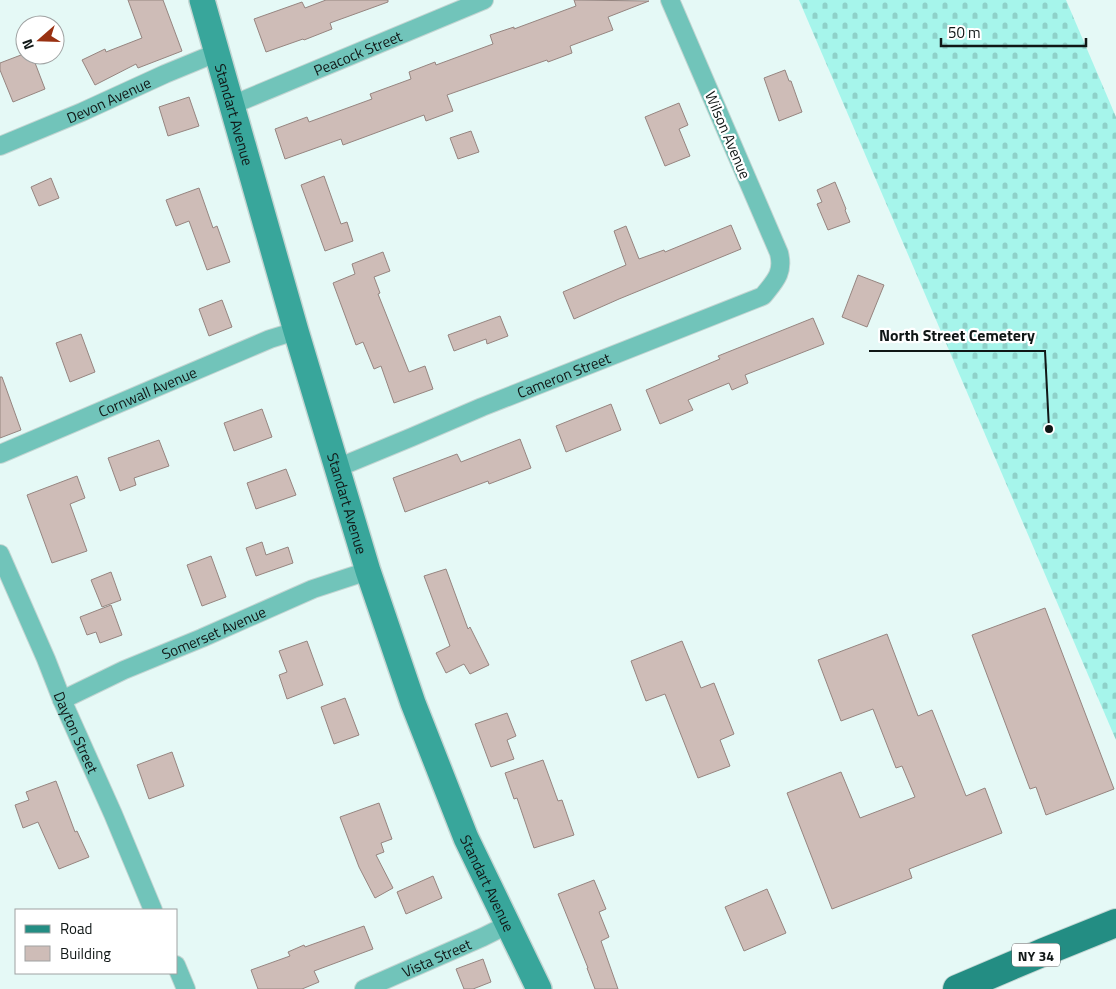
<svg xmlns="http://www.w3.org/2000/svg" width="1116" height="989" font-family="'Titillium Web',sans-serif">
<defs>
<pattern id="cemetery-stones" width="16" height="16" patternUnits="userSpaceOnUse" patternTransform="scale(1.25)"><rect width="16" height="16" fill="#a6f5eb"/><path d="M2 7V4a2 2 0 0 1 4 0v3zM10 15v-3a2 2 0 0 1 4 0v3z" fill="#8ed1c9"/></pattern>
</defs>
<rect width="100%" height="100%" fill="#e5f9f6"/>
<path fill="url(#cemetery-stones)" d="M 799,0 L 1066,0 L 1116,117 L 1116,740 Z"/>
<g fill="#cebcb7" stroke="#968580">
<path d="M 128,0 L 163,0 L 182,51 L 138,68 L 136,64 L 95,85 L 82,60 L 105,49 L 106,52 L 142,38 Z"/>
<path d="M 326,0 L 388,0 L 388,2 L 330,23 L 332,29 L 304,40 L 303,39 L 266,52 L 254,19 L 302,2 L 305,8 Z"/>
<path d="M 574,0 L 649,1 L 608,17 L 613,30 L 570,46 L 572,53 L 548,62 L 547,60 L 447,95 L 453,111 L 426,121 L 424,115 L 343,145 L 341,139 L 285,159 L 275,129 L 307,117 L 309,122 L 372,99 L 370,94 L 411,79 L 409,72 L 435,62 L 436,65 L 493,44 L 490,35 L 514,27 L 514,29 L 576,6 Z"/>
<path d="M 21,55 L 32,55 L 45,89 L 13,102 L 0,70 L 0,63 Z"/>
<path d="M 785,70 L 789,81 L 791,81 L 802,112 L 779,121 L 764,78 Z"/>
<path d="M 189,97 L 199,126 L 168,136 L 159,107 Z"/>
<path d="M 679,103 L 688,125 L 679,129 L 690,156 L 665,166 L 645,117 Z"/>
<path d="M 471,131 L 479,152 L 458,159 L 450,138 Z"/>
<path d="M 324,176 L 341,224 L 347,222 L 353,241 L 325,251 L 301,185 Z"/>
<path d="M 51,178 L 59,198 L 39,206 L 31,187 Z"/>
<path d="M 835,182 L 846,209 L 845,210 L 850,222 L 828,230 L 817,204 L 822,202 L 817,190 Z"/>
<path d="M 199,188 L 213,228 L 217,226 L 230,262 L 207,270 L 189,221 L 176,226 L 166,200 Z"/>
<path d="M 731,225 L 741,249 L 619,299 L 574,319 L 563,292 L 626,265 L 614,231 L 626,226 L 639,259 L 664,250 L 665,252 Z"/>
<path d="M 383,252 L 390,271 L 374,277 L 380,293 L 378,294 L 409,372 L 425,366 L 433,389 L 394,403 L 381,366 L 374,369 L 363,342 L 356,345 L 333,283 L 355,274 L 352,264 Z"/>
<path d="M 858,275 L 884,285 L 867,327 L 842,317 Z"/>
<path d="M 222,300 L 232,327 L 209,336 L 199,309 Z"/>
<path d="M 500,316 L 508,336 L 487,344 L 486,339 L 454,351 L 448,335 Z"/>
<path d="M 813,318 L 824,344 L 745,375 L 748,383 L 732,390 L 729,383 L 688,400 L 693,410 L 660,424 L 646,390 L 720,359 L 718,356 Z"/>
<path d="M 81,334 L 95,372 L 70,382 L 56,343 Z"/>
<path d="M 0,377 L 2,377 L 21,430 L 0,438 Z"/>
<path d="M 611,404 L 621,430 L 566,452 L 556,426 Z"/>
<path d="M 262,409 L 272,437 L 234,451 L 224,423 Z"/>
<path d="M 520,439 L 531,468 L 489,484 L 488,481 L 405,512 L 393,478 L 457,454 L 461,462 Z"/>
<path d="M 159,440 L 169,466 L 134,478 L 136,485 L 120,491 L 108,458 Z"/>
<path d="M 286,469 L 296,495 L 256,509 L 247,483 Z"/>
<path d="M 77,476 L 85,498 L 70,504 L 87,551 L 52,563 L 27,495 Z"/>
<path d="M 262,542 L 266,555 L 288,547 L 293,563 L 256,576 L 246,548 Z"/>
<path d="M 211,556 L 226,597 L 202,606 L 187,565 Z"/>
<path d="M 446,569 L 468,629 L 470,627 L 489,665 L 470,674 L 464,664 L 446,673 L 436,653 L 450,646 L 424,576 Z"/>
<path d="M 111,572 L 121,600 L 102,607 L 91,580 Z"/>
<path d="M 111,605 L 122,635 L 100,643 L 96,632 L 87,635 L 80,617 Z"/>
<path d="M 1045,608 L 1114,789 L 1046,815 L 1036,787 L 1030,789 L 972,635 Z"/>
<path d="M 887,634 L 918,716 L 932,710 L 966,796 L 985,788 L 1002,833 L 909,869 L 912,878 L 832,909 L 787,793 L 841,772 L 860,818 L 915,797 L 902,766 L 896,768 L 873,709 L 841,721 L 818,660 Z"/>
<path d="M 307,641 L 323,685 L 287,699 L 279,675 L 287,672 L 279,651 Z"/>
<path d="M 682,641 L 701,688 L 714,683 L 734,734 L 720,740 L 730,766 L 698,778 L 665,694 L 646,701 L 631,661 Z"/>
<path d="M 345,698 L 359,735 L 334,744 L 321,707 Z"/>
<path d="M 507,713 L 516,736 L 507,740 L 514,759 L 491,767 L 475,724 Z"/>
<path d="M 172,752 L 184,786 L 149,799 L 137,765 Z"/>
<path d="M 543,760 L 558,801 L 562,800 L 574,835 L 534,848 L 517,798 L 514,799 L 505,773 Z"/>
<path d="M 56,781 L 75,832 L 77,831 L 89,857 L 59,869 L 38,822 L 23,828 L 15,805 L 29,800 L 26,792 Z"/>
<path d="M 379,803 L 392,839 L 381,843 L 384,852 L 376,855 L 393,888 L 375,898 L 359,867 L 340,817 Z"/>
<path d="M 433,876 L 442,898 L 406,914 L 397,892 Z"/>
<path d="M 594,880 L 606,909 L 599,912 L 609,937 L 601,941 L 618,989 L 595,989 L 587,968 L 588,968 L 558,894 Z"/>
<path d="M 767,889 L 786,933 L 744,951 L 725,907 Z"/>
<path d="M 364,926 L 373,949 L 314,971 L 319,982 L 302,989 L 258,989 L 251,970 L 290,956 L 288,952 L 304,945 L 305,947 Z"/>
<path d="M 483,959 L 491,982 L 473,989 L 464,989 L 456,969 Z"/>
</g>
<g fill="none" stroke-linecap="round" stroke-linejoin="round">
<g stroke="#c3d5d2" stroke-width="20">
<g id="street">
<path id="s1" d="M 232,105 L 484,0"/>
<path id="s2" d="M 0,146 L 82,112 L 165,74 L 216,53"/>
<path id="s3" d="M 0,454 L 270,339 L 296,331"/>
<path id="s4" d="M 337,468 L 412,437 L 482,407 L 763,296 C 775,281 784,273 779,253 L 670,0"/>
<path id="s5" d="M 0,554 L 46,659 L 62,700 L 113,814 L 153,910"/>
<path id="s6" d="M 62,700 L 124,670 L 202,638 L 313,589 L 368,571"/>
<path d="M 176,965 L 186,989"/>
<path id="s7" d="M 364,989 L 483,937 L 507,925"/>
</g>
</g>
<g stroke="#c3d5d2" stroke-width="28">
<g id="secondary">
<path id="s8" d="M 202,0 L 296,331 L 368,571 L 413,703 L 466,838 L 539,989"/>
</g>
</g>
<g stroke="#c3d5d2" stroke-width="30">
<path id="primary" d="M 957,989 L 1044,952 L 1116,923"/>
</g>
<use href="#street" stroke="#71c4ba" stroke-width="18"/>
<use href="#secondary" stroke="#38a69b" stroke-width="25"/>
<use href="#primary" stroke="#238d83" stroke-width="28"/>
</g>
<g text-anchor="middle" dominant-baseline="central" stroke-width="4.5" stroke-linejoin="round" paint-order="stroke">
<rect fill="#fff" stroke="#585d5c" stroke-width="1" x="1012" y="943.5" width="48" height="23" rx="4"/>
<g font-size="14" font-weight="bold" fill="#101716">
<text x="1036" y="955">NY 34</text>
</g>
<g font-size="15" fill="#101716" stroke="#fff">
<text stroke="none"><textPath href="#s1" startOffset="136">Peacock Street</textPath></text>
<text stroke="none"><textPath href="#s2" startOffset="118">Devon Avenue</textPath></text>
<text stroke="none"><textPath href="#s8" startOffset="119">Standart Avenue</textPath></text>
<text transform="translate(728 135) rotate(67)">Wilson Avenue</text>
<text stroke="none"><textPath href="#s4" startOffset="245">Cameron Street</textPath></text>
<text stroke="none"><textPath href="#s3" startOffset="160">Cornwall Avenue</textPath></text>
<text stroke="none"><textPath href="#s8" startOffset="524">Standart Avenue</textPath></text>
<text stroke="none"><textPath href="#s6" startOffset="166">Somerset Avenue</textPath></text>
<text stroke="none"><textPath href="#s5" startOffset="194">Dayton Street</textPath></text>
<text stroke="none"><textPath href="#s8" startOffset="929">Standart Avenue</textPath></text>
<text stroke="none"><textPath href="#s7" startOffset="79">Vista Street</textPath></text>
</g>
</g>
<path fill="none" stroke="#101716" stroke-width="2" d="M1049 429L1045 351H869"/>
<circle fill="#101716" stroke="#fff" stroke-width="2" cx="1049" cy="429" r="5"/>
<g font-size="16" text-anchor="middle" font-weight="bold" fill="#101716" stroke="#fff" stroke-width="4.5" stroke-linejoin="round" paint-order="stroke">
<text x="957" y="341">North Street Cemetery</text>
</g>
<rect x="15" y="909" width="162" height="65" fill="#ffffff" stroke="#9fa2a2"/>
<rect x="25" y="925" width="25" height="8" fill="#238d83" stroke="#9fa2a2"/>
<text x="60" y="934" font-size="15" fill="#101716">Road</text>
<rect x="25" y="946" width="25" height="15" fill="#cebcb7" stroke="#9fa2a2"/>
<text x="60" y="959" font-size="15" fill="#101716">Building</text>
<g transform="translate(40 40) rotate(250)"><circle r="24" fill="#ffffff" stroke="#9fa2a2"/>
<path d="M0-4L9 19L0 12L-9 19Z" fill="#993112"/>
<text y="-8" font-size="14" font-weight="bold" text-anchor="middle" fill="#101716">N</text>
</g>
<path d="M941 38v8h145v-8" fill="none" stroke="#101716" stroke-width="2.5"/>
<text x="948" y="38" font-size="15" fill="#101716" stroke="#ffffff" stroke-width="4" paint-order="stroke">50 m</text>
</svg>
